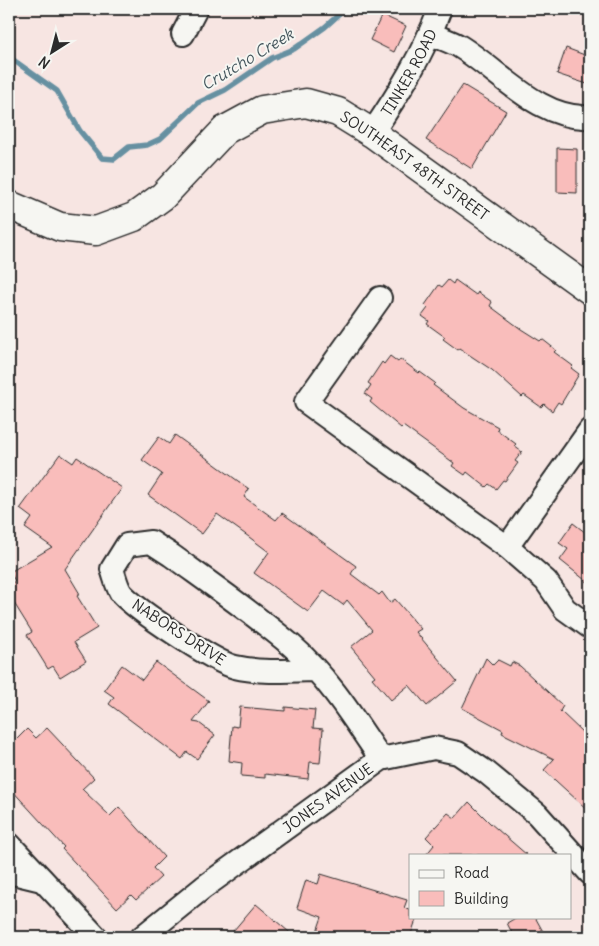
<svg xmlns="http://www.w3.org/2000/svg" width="599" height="946" font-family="Delius,sans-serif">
<rect width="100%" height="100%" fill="#f7e5e2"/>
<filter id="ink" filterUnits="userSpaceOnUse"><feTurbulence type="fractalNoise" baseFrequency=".02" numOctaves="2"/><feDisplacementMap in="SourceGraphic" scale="10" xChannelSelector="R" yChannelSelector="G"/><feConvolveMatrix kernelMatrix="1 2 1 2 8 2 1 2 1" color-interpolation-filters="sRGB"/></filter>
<g filter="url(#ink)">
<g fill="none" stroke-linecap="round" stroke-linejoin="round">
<path stroke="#6690a1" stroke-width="5.5" d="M 9,57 L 57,91 L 80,131 L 102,158 L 114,159 L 129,147 L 147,145 L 160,139 L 198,103 L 225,90 L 272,58 L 294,49 L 325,27 L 345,9"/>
</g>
<g fill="#f9bdbb" stroke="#2b2b2b">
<path d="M 382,15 L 406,26 L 394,52 L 370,40 Z"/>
<path d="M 566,48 L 590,57 L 590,85 L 557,74 Z"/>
<path d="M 463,85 L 506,111 L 472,169 L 426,140 Z"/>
<path d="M 557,148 L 577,149 L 577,193 L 557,192 Z"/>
<path d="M 448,280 L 453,284 L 455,280 L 476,295 L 478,292 L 492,302 L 490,306 L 521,329 L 540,341 L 542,339 L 556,350 L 554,352 L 573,366 L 571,368 L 579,374 L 561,404 L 558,402 L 552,411 L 544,404 L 541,407 L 524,395 L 522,397 L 492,370 L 459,348 L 458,350 L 443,339 L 445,337 L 427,324 L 429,321 L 422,316 L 428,308 L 425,305 L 439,285 L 442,287 Z"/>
<path d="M 390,356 L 398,362 L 400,359 L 419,373 L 420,372 L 435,383 L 433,385 L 464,408 L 498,427 L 497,430 L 516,444 L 514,446 L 522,452 L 515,461 L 518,463 L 505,481 L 503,480 L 496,489 L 489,484 L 486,487 L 467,472 L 465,475 L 452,466 L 454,463 L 403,426 L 401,428 L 370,402 L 372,399 L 365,394 L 371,385 L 368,383 L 382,362 L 384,364 Z"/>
<path d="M 175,435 L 249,489 L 244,497 L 276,520 L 282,513 L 356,566 L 351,574 L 379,595 L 382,592 L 390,603 L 395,599 L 421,629 L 416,632 L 457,681 L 427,706 L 409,685 L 391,700 L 372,678 L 375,676 L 351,647 L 372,630 L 347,600 L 343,605 L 324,591 L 308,612 L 254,573 L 269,552 L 249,537 L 217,514 L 202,534 L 148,495 L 162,474 L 142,460 L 159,437 L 169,444 Z"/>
<path d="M 60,454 L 73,463 L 77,457 L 122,488 L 65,569 L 80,594 L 77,596 L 97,628 L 74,642 L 86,661 L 60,677 L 53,666 L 48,669 L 27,635 L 32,632 L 9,595 L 9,585 L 15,581 L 10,572 L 52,547 L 25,528 L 32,518 L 20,509 Z"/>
<path d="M 573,523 L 590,536 L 590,584 L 560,560 L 568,549 L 559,543 Z"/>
<path d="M 486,658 L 493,665 L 498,660 L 510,666 L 512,662 L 520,666 L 563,706 L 560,711 L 582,732 L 590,723 L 590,812 L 544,770 L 554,759 L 502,733 L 503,730 L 462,708 Z"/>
<path d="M 156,662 L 209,701 L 193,722 L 199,723 L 215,735 L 197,759 L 187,752 L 182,759 L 109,704 L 114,697 L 104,690 L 122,665 L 142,680 Z"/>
<path d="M 240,707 L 285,711 L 285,707 L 315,710 L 313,728 L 323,729 L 320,763 L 310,762 L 308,779 L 265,774 L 265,778 L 241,776 L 242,763 L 229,761 L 232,726 L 238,727 Z"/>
<path d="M 47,728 L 94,778 L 82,789 L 110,816 L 119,807 L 164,857 L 153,868 L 161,877 L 136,900 L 131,895 L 117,908 L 62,849 L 64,847 L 9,787 L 9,747 L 27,729 L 36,738 Z"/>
<path d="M 469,802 L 490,823 L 527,855 L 426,855 L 434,845 L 426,837 L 448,813 L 455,818 Z"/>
<path d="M 321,874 L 407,900 L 404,908 L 410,910 L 410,917 L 417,917 L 410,937 L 315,937 L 322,917 L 297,908 L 306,880 L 318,884 Z"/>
<path d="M 256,904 L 295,937 L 228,937 Z"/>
<path d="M 517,917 L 535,917 L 546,937 L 514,937 L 507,923 Z"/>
</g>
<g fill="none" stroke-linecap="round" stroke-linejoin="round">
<g stroke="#2b2b2b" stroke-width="26">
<g id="minor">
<path d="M 183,34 L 196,9"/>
<path d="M 431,34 C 440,38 450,41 459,46 C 500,71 539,120 590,117"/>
<path id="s1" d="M 372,133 C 399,93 423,54 440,9"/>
<path d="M 380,298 L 306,402 L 507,547 L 546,581 L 565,609 L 590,627"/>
<path d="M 507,547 L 590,430"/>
<path d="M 315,670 C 288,671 261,673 235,667 C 214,662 137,610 122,594 C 117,588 115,577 112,569 L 127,545 L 151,542 L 171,555 C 211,584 253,613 291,645 C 328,677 354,719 381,759"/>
<path d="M 9,844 L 96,937"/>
<path d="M 9,872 L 42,880"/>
<path id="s2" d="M 142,937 L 204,887 L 381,759 L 434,748 L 458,753 L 486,772 L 537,814 L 590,873"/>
</g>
</g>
<g stroke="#2b2b2b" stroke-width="31">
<g id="tertiary">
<path id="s3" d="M 9,205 L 60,227 L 96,231 L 134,217 L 163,196 L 225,130 L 262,110 L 306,103 L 338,112 L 372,133 L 590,290"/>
</g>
</g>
<use href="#minor" stroke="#f6f6f2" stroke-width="22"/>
<use href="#tertiary" stroke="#f6f6f2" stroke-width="28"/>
</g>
</g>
<g text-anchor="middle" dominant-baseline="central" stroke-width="4" stroke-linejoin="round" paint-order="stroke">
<g font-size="15" fill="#2b2b2b" stroke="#f6f6f2">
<text stroke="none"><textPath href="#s1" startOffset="71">TINKER ROAD</textPath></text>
<text stroke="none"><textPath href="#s3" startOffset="472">SOUTHEAST 48TH STREET</textPath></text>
<text transform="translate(179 632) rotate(33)">NABORS DRIVE</text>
<text stroke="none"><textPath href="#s2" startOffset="232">JONES AVENUE</textPath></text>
</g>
<g font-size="16" font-style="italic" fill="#44555c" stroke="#f6f6f2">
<text transform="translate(247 59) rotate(-31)">Crutcho Creek</text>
</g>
</g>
<rect width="599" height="946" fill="none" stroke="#f6f6f2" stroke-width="30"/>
<rect x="15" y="15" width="569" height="916" fill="none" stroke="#2b2b2b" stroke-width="2" filter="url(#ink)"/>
<rect x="409" y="854" width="162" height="65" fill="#f6f6f2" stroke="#a5a5a2"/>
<rect x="419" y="870" width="25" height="8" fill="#f6f6f2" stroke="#a5a5a2"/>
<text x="454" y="878" font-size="15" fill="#2b2b2b">Road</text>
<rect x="419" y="891" width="25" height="15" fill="#f9bdbb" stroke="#a5a5a2"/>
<text x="454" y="904" font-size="15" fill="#2b2b2b">Building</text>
<g transform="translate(52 52) rotate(216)" stroke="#f6f6f2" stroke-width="4" paint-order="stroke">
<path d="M0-4L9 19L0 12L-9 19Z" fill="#2b2b2b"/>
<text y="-8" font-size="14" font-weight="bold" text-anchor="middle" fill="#2b2b2b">N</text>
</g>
</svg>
